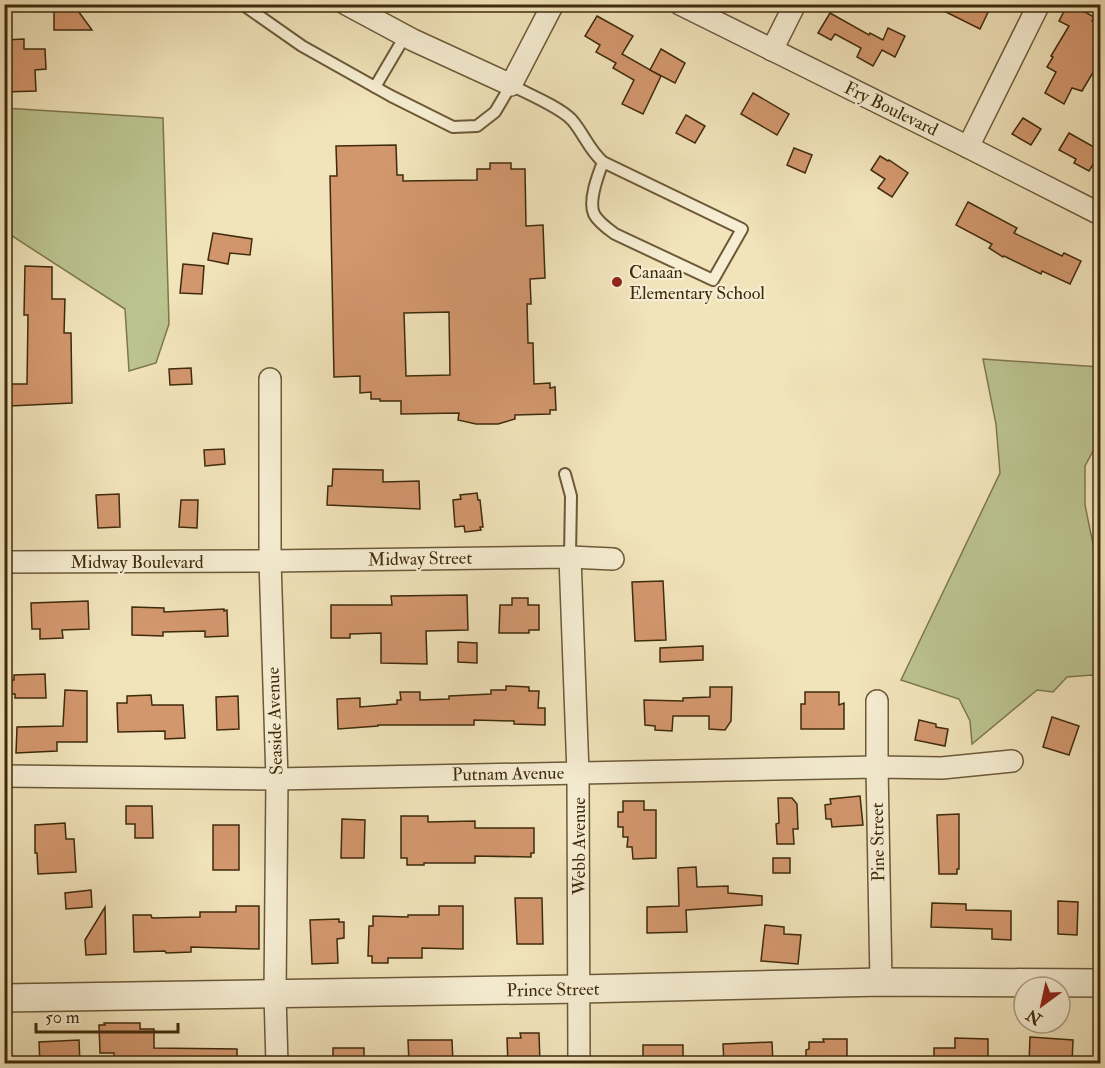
<svg xmlns="http://www.w3.org/2000/svg" width="1105" height="1068" font-family="'IM FELL Double Pica',serif">
<rect width="100%" height="100%" fill="#f1e3ba"/>
<filter id="stains"><feTurbulence type="fractalNoise" baseFrequency=".00333" numOctaves="4"/><feColorMatrix values="0 0 0 0 .2 0 0 0 0 .09 0 0 0 0 .02 0 0 0 .5 -.17"/></filter>
<radialGradient id="worn" r=".72"><stop offset=".6" stop-color="#630" stop-opacity="0"/><stop offset="1" stop-color="#630" stop-opacity=".3"/></radialGradient>
<g fill="#bbc38f" stroke="#7d774e" stroke-width="1.5">
<path d="M 4,108 L 163,118 L 169,324 L 156,363 L 129,371 L 125,309 L 9,234 L 5,230 Z"/>
<path d="M 983,359 L 1100,367 L 1100,438 L 1085,466 L 1085,505 L 1094,549 L 1100,551 L 1100,681 L 1092,675 L 1067,677 L 1053,692 L 1037,690 L 972,744 L 970,721 L 959,699 L 901,680 L 1000,473 L 996,424 Z"/>
</g>
<g fill="#d3976e" stroke="#3f2b0c" stroke-width="1.5" fill-rule="evenodd">
<path d="M 930,4 L 992,4 L 980,29 Z"/>
<path d="M 1068,4 L 1071,4 L 1094,17 L 1092,21 L 1101,26 L 1101,59 L 1082,91 L 1072,88 L 1064,104 L 1045,93 L 1056,72 L 1047,67 L 1053,57 L 1051,56 L 1069,26 L 1059,21 Z"/>
<path d="M 54,8 L 76,8 L 92,30 L 54,30 Z"/>
<path d="M 830,13 L 869,35 L 870,33 L 883,40 L 888,28 L 905,36 L 895,57 L 882,50 L 873,66 L 857,57 L 861,48 L 835,34 L 831,40 L 818,33 Z"/>
<path d="M 597,16 L 633,36 L 622,54 L 661,76 L 643,114 L 622,104 L 634,80 L 613,68 L 616,63 L 596,52 L 600,45 L 585,36 Z"/>
<path d="M 24,39 L 24,49 L 45,49 L 46,69 L 35,70 L 36,91 L 4,92 L 4,40 Z"/>
<path d="M 661,49 L 685,63 L 675,83 L 650,70 Z"/>
<path d="M 753,93 L 789,114 L 777,135 L 741,114 Z"/>
<path d="M 686,115 L 705,126 L 695,143 L 676,133 Z"/>
<path d="M 1023,118 L 1041,129 L 1031,145 L 1012,134 Z"/>
<path d="M 1069,133 L 1101,151 L 1089,171 L 1074,163 L 1076,159 L 1059,150 Z"/>
<path d="M 396,145 L 397,175 L 403,175 L 403,181 L 477,180 L 477,169 L 490,169 L 490,163 L 511,163 L 511,169 L 525,169 L 526,226 L 543,225 L 545,278 L 530,279 L 531,304 L 527,304 L 528,343 L 533,343 L 534,384 L 550,383 L 550,388 L 555,387 L 556,410 L 550,410 L 550,414 L 515,415 L 515,419 L 498,424 L 476,424 L 458,420 L 459,413 L 401,414 L 401,401 L 380,401 L 380,399 L 371,399 L 371,392 L 360,393 L 360,376 L 334,377 L 330,176 L 337,176 L 336,146 ZM 449,312 L 450,375 L 406,376 L 404,313 Z"/>
<path d="M 794,148 L 812,155 L 805,173 L 787,165 Z"/>
<path d="M 880,156 L 888,161 L 889,160 L 908,173 L 892,197 L 878,188 L 885,179 L 871,170 Z"/>
<path d="M 968,202 L 1017,228 L 1014,233 L 1062,256 L 1064,253 L 1081,261 L 1070,284 L 1042,271 L 1041,274 L 1004,256 L 1003,257 L 989,248 L 992,244 L 956,225 Z"/>
<path d="M 213,233 L 252,239 L 250,255 L 230,253 L 228,264 L 208,260 Z"/>
<path d="M 183,264 L 204,266 L 202,294 L 180,293 Z"/>
<path d="M 25,266 L 52,267 L 52,299 L 65,299 L 64,333 L 71,333 L 72,403 L 10,406 L 9,384 L 27,384 L 28,315 L 24,315 Z"/>
<path d="M 191,368 L 192,384 L 170,385 L 169,369 Z"/>
<path d="M 224,449 L 225,464 L 205,466 L 204,450 Z"/>
<path d="M 333,469 L 383,470 L 383,482 L 419,481 L 420,509 L 327,505 L 328,486 L 332,486 Z"/>
<path d="M 477,493 L 478,500 L 480,500 L 483,527 L 480,527 L 481,530 L 465,532 L 464,526 L 455,527 L 453,500 L 461,499 L 460,495 Z"/>
<path d="M 119,494 L 120,527 L 98,528 L 96,495 Z"/>
<path d="M 181,500 L 198,500 L 197,528 L 179,527 Z"/>
<path d="M 663,581 L 666,640 L 635,641 L 632,582 Z"/>
<path d="M 467,595 L 468,630 L 426,631 L 427,664 L 381,663 L 381,633 L 350,634 L 350,638 L 331,638 L 331,605 L 392,605 L 391,596 Z"/>
<path d="M 512,598 L 528,598 L 528,605 L 539,605 L 539,630 L 529,630 L 529,633 L 499,633 L 500,605 L 512,605 Z"/>
<path d="M 88,601 L 89,629 L 62,630 L 63,638 L 40,639 L 40,629 L 32,629 L 31,603 Z"/>
<path d="M 132,607 L 164,608 L 164,612 L 224,609 L 224,611 L 227,610 L 228,636 L 205,637 L 205,631 L 163,632 L 163,636 L 132,635 Z"/>
<path d="M 458,642 L 477,643 L 477,663 L 458,662 Z"/>
<path d="M 703,646 L 703,660 L 660,662 L 660,648 Z"/>
<path d="M 45,674 L 46,698 L 15,698 L 15,694 L 8,694 L 8,680 L 14,680 L 14,675 Z"/>
<path d="M 506,686 L 529,687 L 529,691 L 539,691 L 538,708 L 545,708 L 545,725 L 514,724 L 514,721 L 474,720 L 474,725 L 378,725 L 378,726 L 338,729 L 337,699 L 360,698 L 360,707 L 397,704 L 397,700 L 401,700 L 400,692 L 420,692 L 420,700 L 449,699 L 449,696 L 491,694 L 491,690 L 506,690 Z"/>
<path d="M 710,687 L 732,687 L 731,721 L 725,730 L 709,729 L 709,716 L 673,716 L 672,731 L 655,730 L 655,726 L 645,725 L 644,700 L 683,701 L 683,698 L 710,697 Z"/>
<path d="M 65,690 L 87,691 L 87,742 L 57,742 L 57,751 L 16,753 L 17,727 L 63,726 Z"/>
<path d="M 805,692 L 839,692 L 839,705 L 844,703 L 844,729 L 801,729 L 801,704 L 805,704 Z"/>
<path d="M 151,695 L 152,705 L 183,705 L 185,738 L 165,739 L 165,731 L 118,732 L 117,703 L 127,703 L 127,696 Z"/>
<path d="M 238,696 L 239,729 L 217,730 L 216,697 Z"/>
<path d="M 1052,717 L 1079,726 L 1069,755 L 1043,747 Z"/>
<path d="M 919,720 L 936,724 L 936,727 L 948,729 L 945,746 L 915,740 Z"/>
<path d="M 860,796 L 863,825 L 832,827 L 831,819 L 826,819 L 825,805 L 831,804 L 830,799 Z"/>
<path d="M 778,798 L 792,798 L 797,804 L 798,829 L 793,829 L 794,844 L 777,844 L 776,824 L 779,823 Z"/>
<path d="M 623,801 L 644,801 L 644,810 L 656,810 L 656,858 L 633,859 L 632,847 L 627,847 L 628,837 L 623,837 L 623,827 L 618,827 L 618,812 L 623,812 Z"/>
<path d="M 126,806 L 152,806 L 153,838 L 135,838 L 135,824 L 126,824 Z"/>
<path d="M 959,814 L 959,869 L 957,869 L 957,874 L 939,874 L 937,815 Z"/>
<path d="M 401,816 L 428,816 L 428,822 L 475,821 L 475,828 L 534,828 L 534,853 L 531,853 L 531,857 L 475,856 L 475,863 L 424,863 L 424,865 L 407,865 L 407,858 L 401,858 Z"/>
<path d="M 342,819 L 365,820 L 364,858 L 341,858 Z"/>
<path d="M 65,823 L 66,839 L 74,839 L 76,872 L 38,874 L 37,853 L 35,853 L 35,825 Z"/>
<rect x="213" y="825" width="26" height="45"/>
<rect x="773" y="858" width="17" height="15"/>
<path d="M 696,867 L 697,887 L 728,886 L 728,893 L 762,896 L 762,905 L 686,910 L 687,932 L 647,933 L 647,907 L 679,906 L 678,868 Z"/>
<path d="M 91,890 L 92,907 L 66,909 L 65,893 Z"/>
<path d="M 515,898 L 542,898 L 543,944 L 517,944 Z"/>
<path d="M 1058,901 L 1078,902 L 1077,935 L 1058,934 Z"/>
<path d="M 932,903 L 966,904 L 966,910 L 1011,911 L 1011,940 L 992,939 L 992,929 L 931,927 Z"/>
<path d="M 236,906 L 259,906 L 259,949 L 191,947 L 191,952 L 166,953 L 165,951 L 134,952 L 133,915 L 151,915 L 152,918 L 200,917 L 200,912 L 236,912 Z"/>
<path d="M 439,906 L 463,906 L 463,949 L 422,948 L 422,958 L 388,958 L 388,963 L 372,963 L 372,956 L 368,956 L 369,926 L 373,926 L 373,916 L 408,917 L 408,915 L 439,915 Z"/>
<path d="M 105,907 L 106,954 L 86,955 L 85,940 Z"/>
<path d="M 339,919 L 339,922 L 344,922 L 344,938 L 337,939 L 338,963 L 312,964 L 310,920 Z"/>
<path d="M 765,925 L 784,927 L 784,934 L 801,935 L 798,964 L 761,961 Z"/>
<path d="M 104,1023 L 140,1023 L 140,1029 L 154,1029 L 154,1048 L 237,1049 L 237,1064 L 170,1064 L 170,1062 L 114,1063 L 114,1053 L 100,1053 L 99,1025 L 105,1025 Z"/>
<path d="M 520,1033 L 539,1033 L 540,1064 L 508,1064 L 507,1038 L 521,1038 Z"/>
<path d="M 1030,1037 L 1073,1040 L 1072,1064 L 1029,1064 Z"/>
<path d="M 955,1038 L 988,1039 L 988,1064 L 934,1064 L 934,1048 L 955,1048 Z"/>
<path d="M 823,1039 L 847,1039 L 847,1064 L 806,1064 L 806,1050 L 809,1049 L 809,1042 L 824,1042 Z"/>
<path d="M 79,1040 L 80,1064 L 40,1064 L 39,1042 Z"/>
<path d="M 408,1040 L 452,1040 L 453,1064 L 409,1064 Z"/>
<path d="M 772,1042 L 773,1064 L 724,1064 L 723,1044 Z"/>
<rect x="643" y="1045" width="40" height="19"/>
<rect x="333" y="1048" width="31" height="16"/>
</g>
<g fill="none" stroke-linecap="round" stroke-linejoin="round">
<g stroke="#6c5938" stroke-width="14">
<g id="service">
<path d="M 242,4 L 302,46 L 391,96 L 453,127 L 477,126 L 495,112 L 511,85 C 528,94 560,107 572,120 C 584,134 589,150 603,162 L 742,229 L 713,280 L 615,234 C 608,229 598,222 594,214 C 588,201 598,175 603,162"/>
<path d="M 375,87 L 405,36"/>
<path d="M 565,474 L 571,496 L 570,557"/>
</g>
</g>
<g stroke="#6c5938" stroke-width="24">
<g id="minor">
<path d="M 346,4 L 413,40 L 511,85 L 553,4"/>
<path d="M 680,4 L 968,147 L 1100,214"/>
<path d="M 772,50 L 795,4"/>
<path d="M 968,147 L 1039,4"/>
<path d="M 270,379 L 270,561 L 277,779 L 275,994 L 277,1064"/>
<path d="M 570,557 L 578,773 L 579,1064"/>
<path d="M 4,562 L 270,561 L 570,557 L 613,559"/>
<path d="M 877,701 L 877,767 L 881,982"/>
<path d="M 4,776 L 277,779 L 877,767 L 942,768 L 1012,761"/>
</g>
</g>
<g stroke="#6c5938" stroke-width="30">
<path id="tertiary" d="M 4,998 L 580,989 L 881,982 L 1100,983"/>
</g>
<use href="#service" stroke="#f6edd2" stroke-width="10"/>
<use href="#minor" stroke="#f6edd2" stroke-width="21"/>
<use href="#tertiary" stroke="#f6edd2" stroke-width="27"/>
</g>
<circle fill="#8f2418" stroke="#f6edd2" stroke-width="2" cx="617" cy="282" r="6"/>
<g text-anchor="middle" dominant-baseline="central" stroke-width="4.5" stroke-linejoin="round" paint-order="stroke">
<g font-size="18" fill="#3f2b0c" stroke="#f6edd2">
<text transform="translate(891 109) rotate(26)">Fry Boulevard</text>
<text transform="translate(420 559) rotate(-1)">Midway Street</text>
<text x="137" y="562">Midway Boulevard</text>
<text transform="translate(275 721) rotate(-92)">Seaside Avenue</text>
<text transform="translate(508 774) rotate(-1)">Putnam Avenue</text>
<text transform="translate(878 842) rotate(-91)">Pine Street</text>
<text transform="translate(579 846) rotate(-90)">Webb Avenue</text>
<text transform="translate(553 990) rotate(-1)">Prince Street</text>
</g>
<g font-size="18" fill="#3f2b0c" stroke="#f6edd2" text-anchor="start">
<text x="629" y="272">Canaan<tspan x="629" dy="21">Elementary School</tspan></text>
</g>
</g>
<rect width="1105" height="1068" fill="none" stroke="#f1e3ba" stroke-width="24"/>
<rect x="6" y="6" width="1093" height="1056" fill="none" stroke="#3f2b0c" stroke-width="3"/>
<rect x="12" y="12" width="1081" height="1044" fill="none" stroke="#3f2b0c" stroke-width="1.5"/>
<g transform="translate(1042 1005) rotate(213)"><circle r="28" fill="#f6edd2" stroke="#ad9f83" stroke-width="1.5"/>
<path d="M0-4.5L10 22L0 15L-10 22Z" fill="#8f2418"/>
<text y="-9" font-size="16" font-weight="bold" text-anchor="middle" fill="#3f2b0c">N</text>
</g>
<path d="M36 1023v9h142v-9" fill="none" stroke="#3f2b0c" stroke-width="3"/>
<text x="45" y="1023" font-size="18" fill="#3f2b0c" stroke="#f6edd2" stroke-width="4.5" paint-order="stroke">50 m</text>
<rect width="100%" height="100%" filter="url(#stains)"/>
<rect width="100%" height="100%" fill="url(#worn)"/>
</svg>
